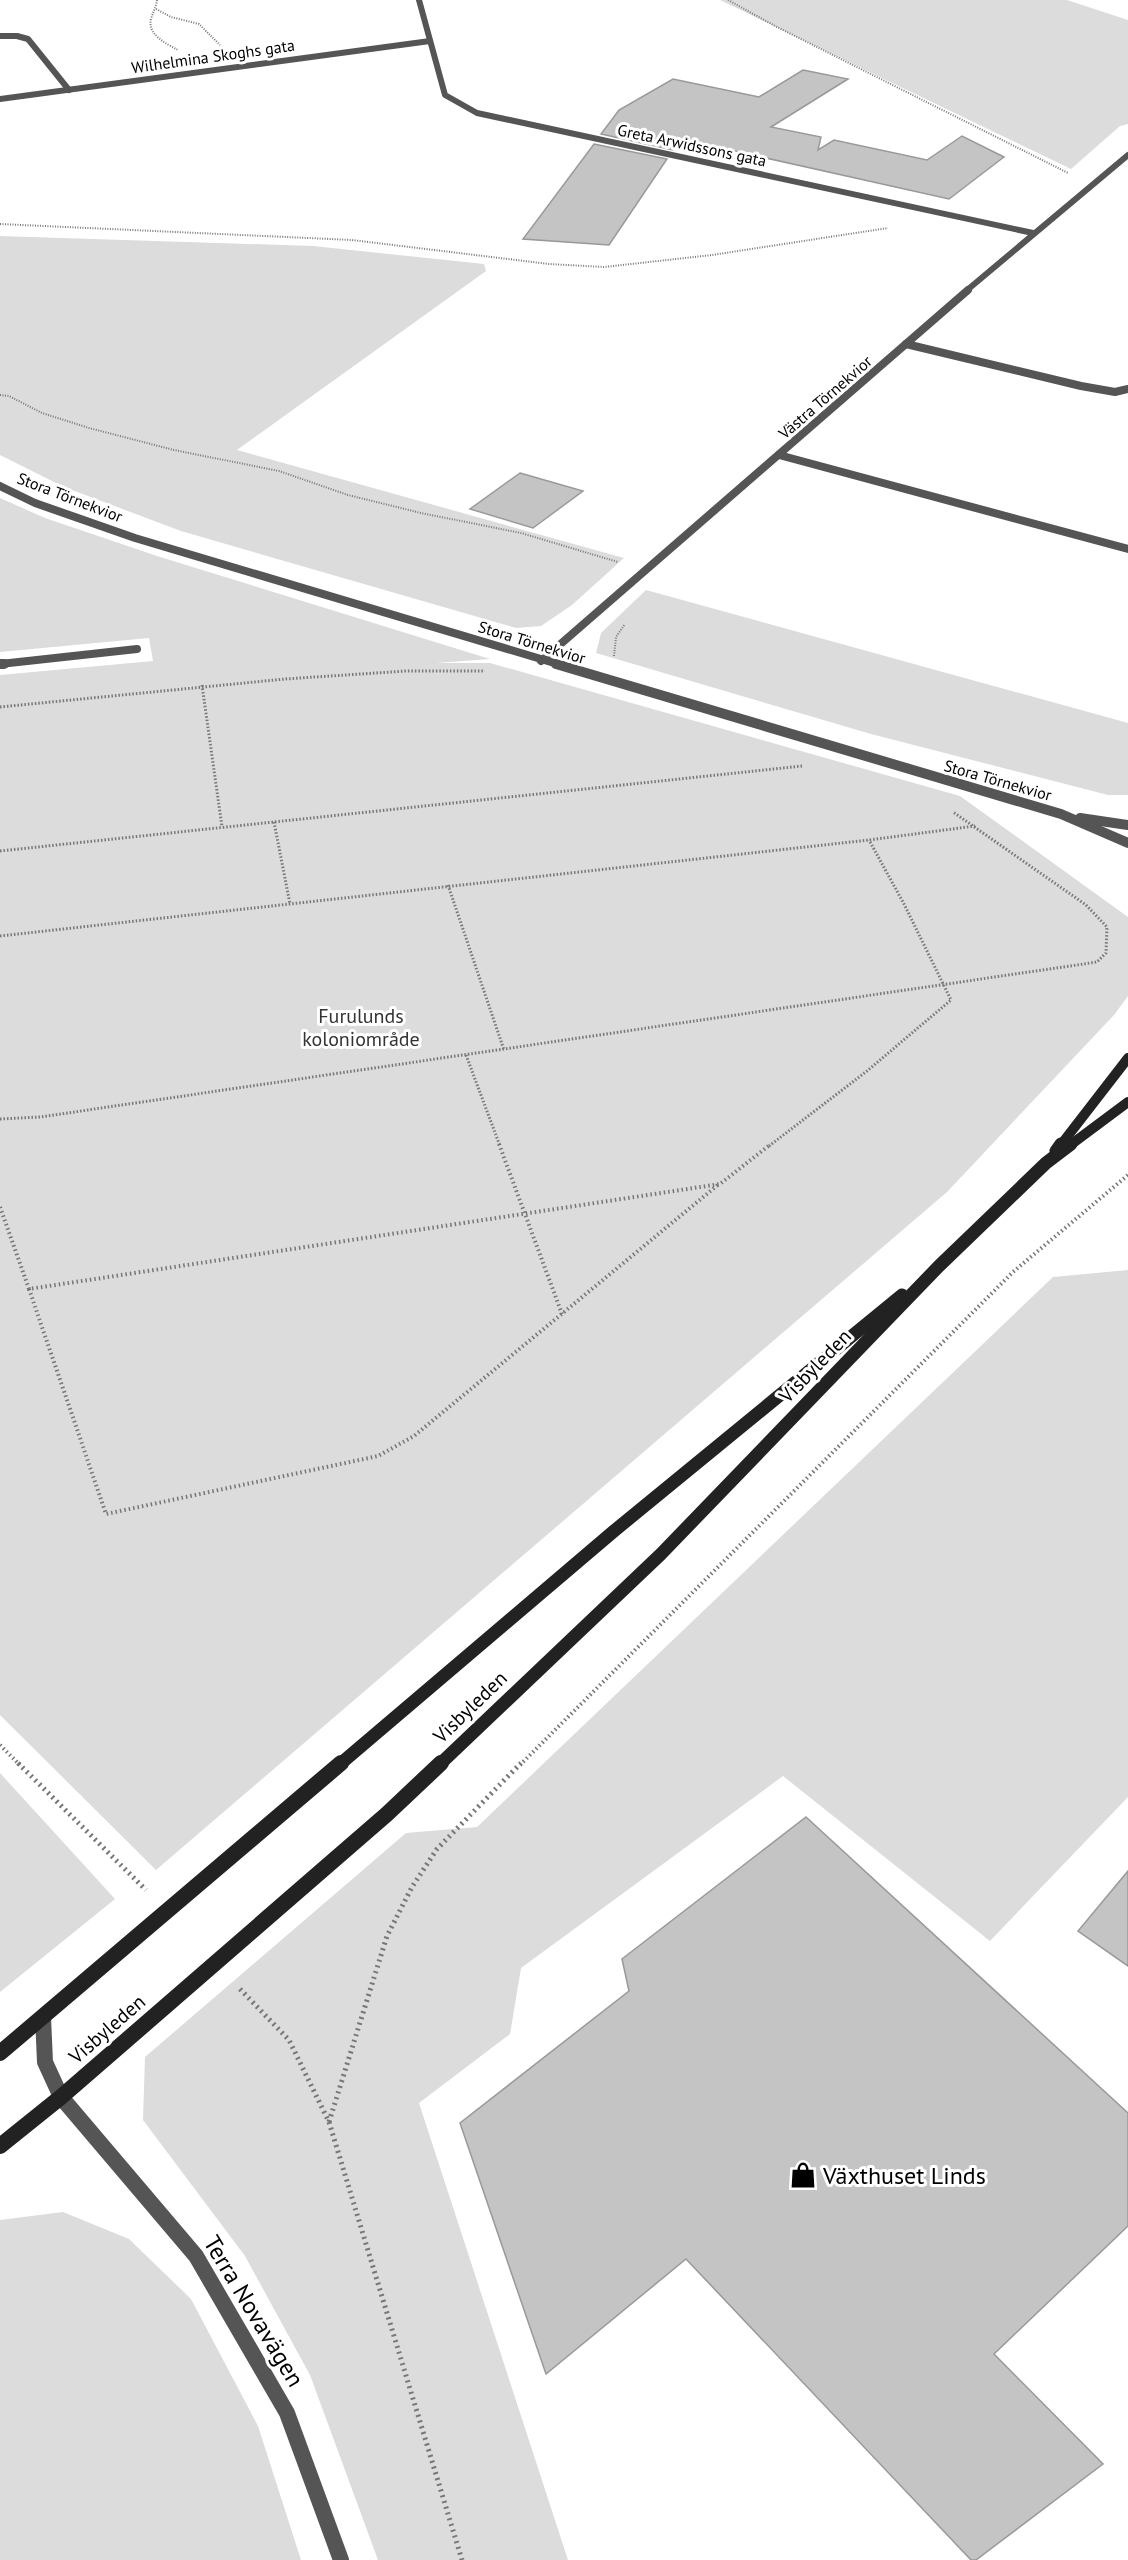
<svg xmlns="http://www.w3.org/2000/svg" width="1128" height="2560" font-family="'PT Sans',sans-serif">
<rect width="100%" height="100%" fill="#fff"/>
<g fill="#dcdcdc">
<path d="M 720,0 L 1067,0 L 1128,20 L 1128,124 L 1120,126 L 1071,169 Z"/>
<path d="M 0,236 L 313,246 L 484,264 L 486,271 L 237,450 L 624,558 L 572,605 L 541,626 L 516,628 L 181,531 L 64,487 L 0,455 Z"/>
<path d="M 0,498 L 45,518 L 157,556 L 490,659 L 436,663 L 490,663 L 960,796 L 1128,917 L 1128,996 L 1114,1015 L 947,1192 L 156,1870 L 0,1715 L 0,675 L 153,661 L 149,638 L 0,652 Z"/>
<path d="M 646,590 L 1128,723 L 1128,795 L 1108,795 L 871,734 L 596,653 L 601,633 Z"/>
<path d="M 1128,1270 L 1128,1797 L 990,1941 L 783,1776 L 521,1968 L 510,2034 L 419,2103 L 568,2560 L 378,2560 L 310,2375 L 245,2256 L 143,2120 L 145,2057 L 406,1833 L 477,1827 L 1053,1277 Z"/>
<path d="M 0,1773 L 115,1899 L 0,1992 Z"/>
<path d="M 63,2212 L 129,2239 L 191,2299 L 258,2426 L 301,2560 L 0,2560 L 0,2220 Z"/>
</g>
<g fill="#c4c4c4" stroke="#999" stroke-width="1.5">
<path d="M 803,70 L 848,79 L 771,127 L 821,137 L 818,150 L 834,140 L 927,160 L 962,136 L 1004,157 L 949,199 L 681,139 L 673,150 L 601,134 L 619,110 L 673,79 L 759,97 Z"/>
<path d="M 594,144 L 667,159 L 609,245 L 523,239 Z"/>
<path d="M 520,473 L 583,491 L 533,528 L 470,509 Z"/>
<path d="M 806,1817 L 1128,2113 L 1128,2226 L 994,2354 L 1103,2464 L 976,2560 L 971,2560 L 686,2259 L 546,2374 L 460,2123 L 629,1991 L 622,1959 Z"/>
<path d="M 1128,1871 L 1128,1966 L 1078,1931 Z"/>
</g>
<g fill="none" stroke-linecap="round" stroke-linejoin="round">
<g stroke="#777" stroke-width="2" stroke-dasharray="1 1.5" stroke-linecap="butt">
<path d="M 157,0 C 156,7 153,12 151,19 C 147,35 167,44 178,50"/>
<path d="M 728,0 L 775,26 L 1068,173"/>
<path d="M 156,9 L 171,17 L 199,24 L 220,45"/>
<path d="M 0,224 L 352,240 L 549,264 L 604,267 L 712,255 L 888,228"/>
<path d="M 0,395 L 9,396 L 42,413 L 89,428 L 174,450 L 279,471 L 348,495 L 421,513 L 521,533 L 618,562"/>
<path d="M 614,656 L 616,637 L 625,624"/>
</g>
<g stroke="#777" stroke-width="3" stroke-dasharray="1.5 2" stroke-linecap="butt">
<path d="M 202,685 L 222,827"/>
<path d="M 0,707 L 285,679 L 406,671 L 485,671"/>
<path d="M 274,822 L 290,904"/>
<path d="M 0,851 L 802,766"/>
<path d="M 448,885 L 504,1050"/>
<path d="M 0,936 L 869,840 L 975,826"/>
<path d="M 466,1055 L 500,1146"/>
<path d="M 0,1119 L 40,1117 L 1097,962 L 1106,953 L 1107,927 L 1086,905 L 953,812"/>
<path d="M 769,1146 L 867,1071 L 951,1000 L 904,904 L 869,840"/>
</g>
<g stroke="#777" stroke-width="4" stroke-dasharray="1.5 3" stroke-linecap="butt">
<path d="M 499,1144 L 562,1314"/>
<path d="M 0,1207 L 29,1289 L 720,1184 L 771,1144"/>
<path d="M 29,1289 L 106,1514 L 378,1456 L 414,1436 L 719,1184"/>
<path d="M 0,1745 L 20,1765"/>
<path d="M 520,1765 L 1013,1272 L 1128,1175"/>
</g>
<g stroke="#777" stroke-width="5" stroke-dasharray="2 4" stroke-linecap="butt">
<path d="M 18,1763 L 146,1890"/>
<path d="M 240,1989 L 289,2040 L 329,2122 L 462,2560"/>
<path d="M 329,2122 L 387,1936 L 412,1887 L 437,1849 L 521,1763"/>
</g>
<path stroke="#555" stroke-width="6" d="M 0,36 L 17,36 L 28,39 L 69,90"/>
<g stroke="#555" stroke-width="8">
<path d="M 906,344 L 1081,386 L 1115,392 L 1128,389"/>
<path d="M 779,455 L 1128,549"/>
<path d="M 0,664 L 137,649"/>
</g>
<path stroke="#555" stroke-width="10" d="M 0,664 L 4,664"/>
<g stroke="#555" stroke-width="6">
<path d="M 419,0 L 445,95 L 477,113 L 1033,233"/>
<path d="M 0,99 L 430,41"/>
<path d="M 966,291 L 1128,155"/>
</g>
<g stroke="#555" stroke-width="8">
<path d="M 0,486 L 35,503 L 135,538 L 561,665"/>
<path d="M 541,661 L 968,290"/>
</g>
<g stroke="#555" stroke-width="10">
<path d="M 556,664 L 1061,814 L 1128,843"/>
<path d="M 1080,818 L 1128,825"/>
</g>
<path stroke="#555" stroke-width="16" d="M 43,2017 L 45,2062 L 61,2097 L 196,2256 L 287,2413 L 341,2560"/>
<g stroke="#222" stroke-width="10">
<path d="M 1060,1146 L 1128,1058"/>
<path d="M 1069,1146 L 1128,1102"/>
</g>
<g stroke="#222" stroke-width="13">
<path d="M 1056,1151 L 1061,1144"/>
<path d="M 339,1765 L 614,1531 L 902,1295"/>
<path d="M 439,1765 L 661,1554 L 939,1266 L 1046,1163 L 1071,1144"/>
</g>
<g stroke="#222" stroke-width="16">
<path d="M 0,2053 L 341,1763"/>
<path d="M 0,2146 L 61,2097 L 387,1814 L 441,1763"/>
</g>
</g>
<defs>
<g id="shop-bare" transform="scale(2.07)"><path d="M-5-2.5h2.3a2.7 3.5 0 0 1 5.4 0H5L5.5 6h-11ZM-1.5-2.5h3a1.5 2.3 0 0 0-3 0Z" fill="#000" stroke="#fff" stroke-width="2.5" paint-order="stroke"/></g>
</defs>
<g fill-rule="evenodd">
<use href="#shop-bare" x="803" y="2175"/>
</g>
<g text-anchor="middle" dominant-baseline="central" stroke-width="6" stroke-linejoin="round" paint-order="stroke">
<g font-size="16" fill="#000" stroke="#fff">
<text transform="translate(213 56) rotate(-8)">Wilhelmina Skoghs gata</text>
<text transform="translate(692 145) rotate(12)">Greta Arwidssons gata</text>
<text transform="translate(825 397) rotate(-41)">Västra Törnekvior</text>
<text transform="translate(70 497) rotate(21)">Stora Törnekvior</text>
<text transform="translate(532 642) rotate(17)">Stora Törnekvior</text>
<text transform="translate(998 780) rotate(16)">Stora Törnekvior</text>
</g>
<g font-size="20" fill="#333" stroke="#fff">
<text x="361" y="1016">Furulunds<tspan x="361" dy="23">koloniområde</tspan></text>
</g>
<g font-size="20" fill="#000" stroke="#fff">
<text transform="translate(815 1366) rotate(-46)">Visbyleden</text>
<text transform="translate(470 1707) rotate(-44)">Visbyleden</text>
<text transform="translate(107 2029) rotate(-41)">Visbyleden</text>
</g>
<g font-size="24" fill="#000" stroke="#fff" text-anchor="start">
<text x="823" y="2175">Växthuset Linds</text>
</g>
<g font-size="24" fill="#000" stroke="#fff">
<text transform="translate(254 2311) rotate(59)">Terra Novavägen</text>
</g>
</g>
</svg>
